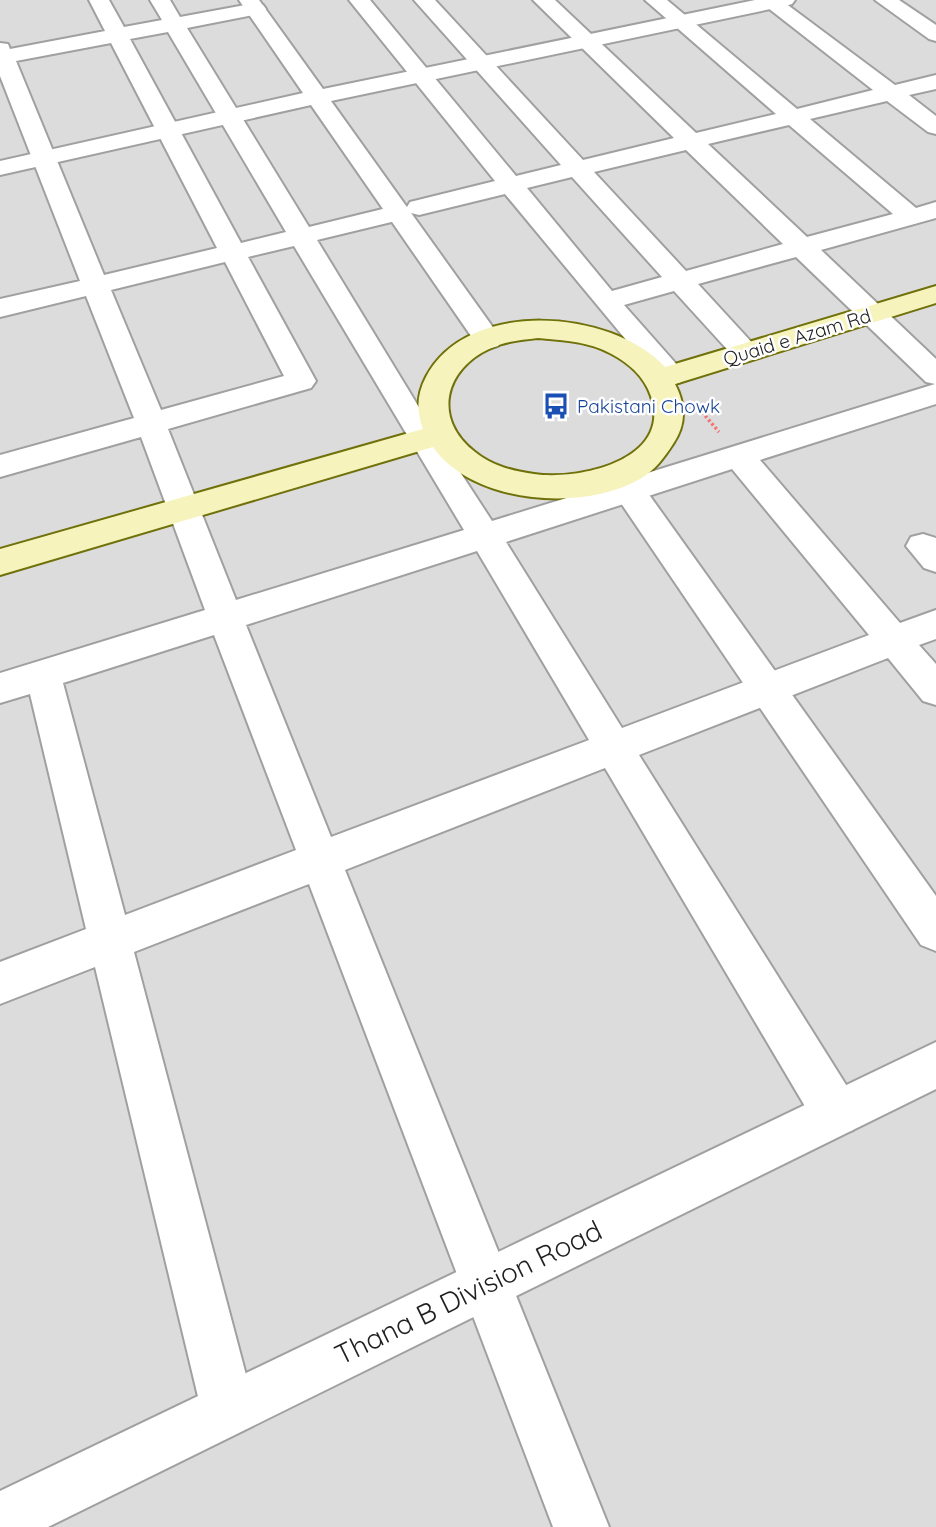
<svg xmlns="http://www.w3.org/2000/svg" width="936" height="1527" viewBox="0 0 936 1527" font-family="Quicksand,sans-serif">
<rect width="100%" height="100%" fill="#efebe6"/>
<rect fill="#dddcdc" x="0" y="0" width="936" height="1527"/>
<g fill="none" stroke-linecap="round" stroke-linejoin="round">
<g stroke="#a0a0a0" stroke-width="4">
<g id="minor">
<path d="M89,0H109L124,27L162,20L150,0H170L180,17L256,3L263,5L266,9L263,13L187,28L309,227L399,205L407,207L410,202L495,181L349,0H370L516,176L561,165L414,0H435L583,160L674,138L533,0H555L696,133L776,114L645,0H667L797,109L873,90L758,0H781L895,85L936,75V89L909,95L936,116V134L928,132L887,101L810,119L916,208L936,202V218L821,250L936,359V404L760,460L900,623L936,610V639L919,645L936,664V705L923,701L888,658L639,755L853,1096L859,1113L853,1130L836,1136L819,1130L605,768L345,870L609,1527H553L309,884L134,952L255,1409L247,1428L228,1436L209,1428L201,1409L95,967L0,1004V962L86,929L30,694L0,703V673L205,610L141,437L0,477V455L134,418L86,296L0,317V299L80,281L0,76V43L8,44L10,49L105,31ZM168,32L286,232L241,243L130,39ZM111,43L217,248L104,275L16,61ZM789,125L893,214L807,237L708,144ZM686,150L783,244L686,271L594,172ZM572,177L662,277L612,291L527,188ZM505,194L661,382L671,385L681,382L686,375L624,305L674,291L735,358L745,361L755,358L759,352L755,346L698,284L796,257L926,382L935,384L492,521L434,432L317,240L408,218L411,213L419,215ZM294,246L464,530L236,600L168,429L311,388L316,381L248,257ZM225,262L284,376L161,410L111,290ZM732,469L869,635L622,728L506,542ZM477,551L589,740L331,837L246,625ZM214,635L296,850L125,915L63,683Z"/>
<path d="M875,0H899L936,25V41L929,39Z"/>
<path d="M923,534L936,538V572L924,568L906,546L911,537Z"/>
</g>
</g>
<g stroke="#a0a0a0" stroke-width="4">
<g id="tertiary">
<path d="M239,0H259L323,89L755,0H795L792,4L785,6L331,101L502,340L498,346L488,349L478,346L311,105L0,175V161L303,93Z"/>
<path d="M619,465L630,468L936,896V951L921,945L608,484L603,476L608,468Z"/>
<path d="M936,1042V1089L48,1527H0V1491Z"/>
</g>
</g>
<g stroke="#70710b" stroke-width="4">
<path id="secondary" d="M936,286V303L675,384C686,405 686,425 673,444C664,458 655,470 640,479C583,512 473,504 433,447L0,575V549L423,429C416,410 417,394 426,377C467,298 611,309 665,367ZM538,338C559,340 581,341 601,349C620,357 639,370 648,389C680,458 582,481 534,474C513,471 492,466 475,452C432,419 444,369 491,348C506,341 522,340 538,338Z"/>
</g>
<path stroke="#f27474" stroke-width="3.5" stroke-dasharray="2.5 2.5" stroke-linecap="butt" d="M702,412L719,432"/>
<use href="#minor" fill="#fff" fill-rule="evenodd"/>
<use href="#tertiary" fill="#fff" fill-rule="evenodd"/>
<use href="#secondary" fill="#f6f3bd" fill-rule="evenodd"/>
</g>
<defs>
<g id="bus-bare" transform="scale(2.1)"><path d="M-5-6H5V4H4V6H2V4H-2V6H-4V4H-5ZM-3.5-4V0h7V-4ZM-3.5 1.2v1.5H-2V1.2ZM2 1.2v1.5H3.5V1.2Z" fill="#1a4fb4" stroke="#fff" stroke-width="2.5" paint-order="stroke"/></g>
</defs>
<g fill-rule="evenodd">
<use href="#bus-bare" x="556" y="406"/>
</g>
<g text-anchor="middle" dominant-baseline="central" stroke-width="5" stroke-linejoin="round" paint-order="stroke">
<g font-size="19" fill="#1f1f1f" stroke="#fff">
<text transform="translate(797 337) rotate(-17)">Quaid e Azam Rd</text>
</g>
<g font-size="19" fill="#164399" stroke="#fff" text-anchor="start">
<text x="577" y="406">Pakistani Chowk</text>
</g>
<g font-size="28" fill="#1f1f1f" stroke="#fff">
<text transform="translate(468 1292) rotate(-26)">Thana B Division Road</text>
</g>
</g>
</svg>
